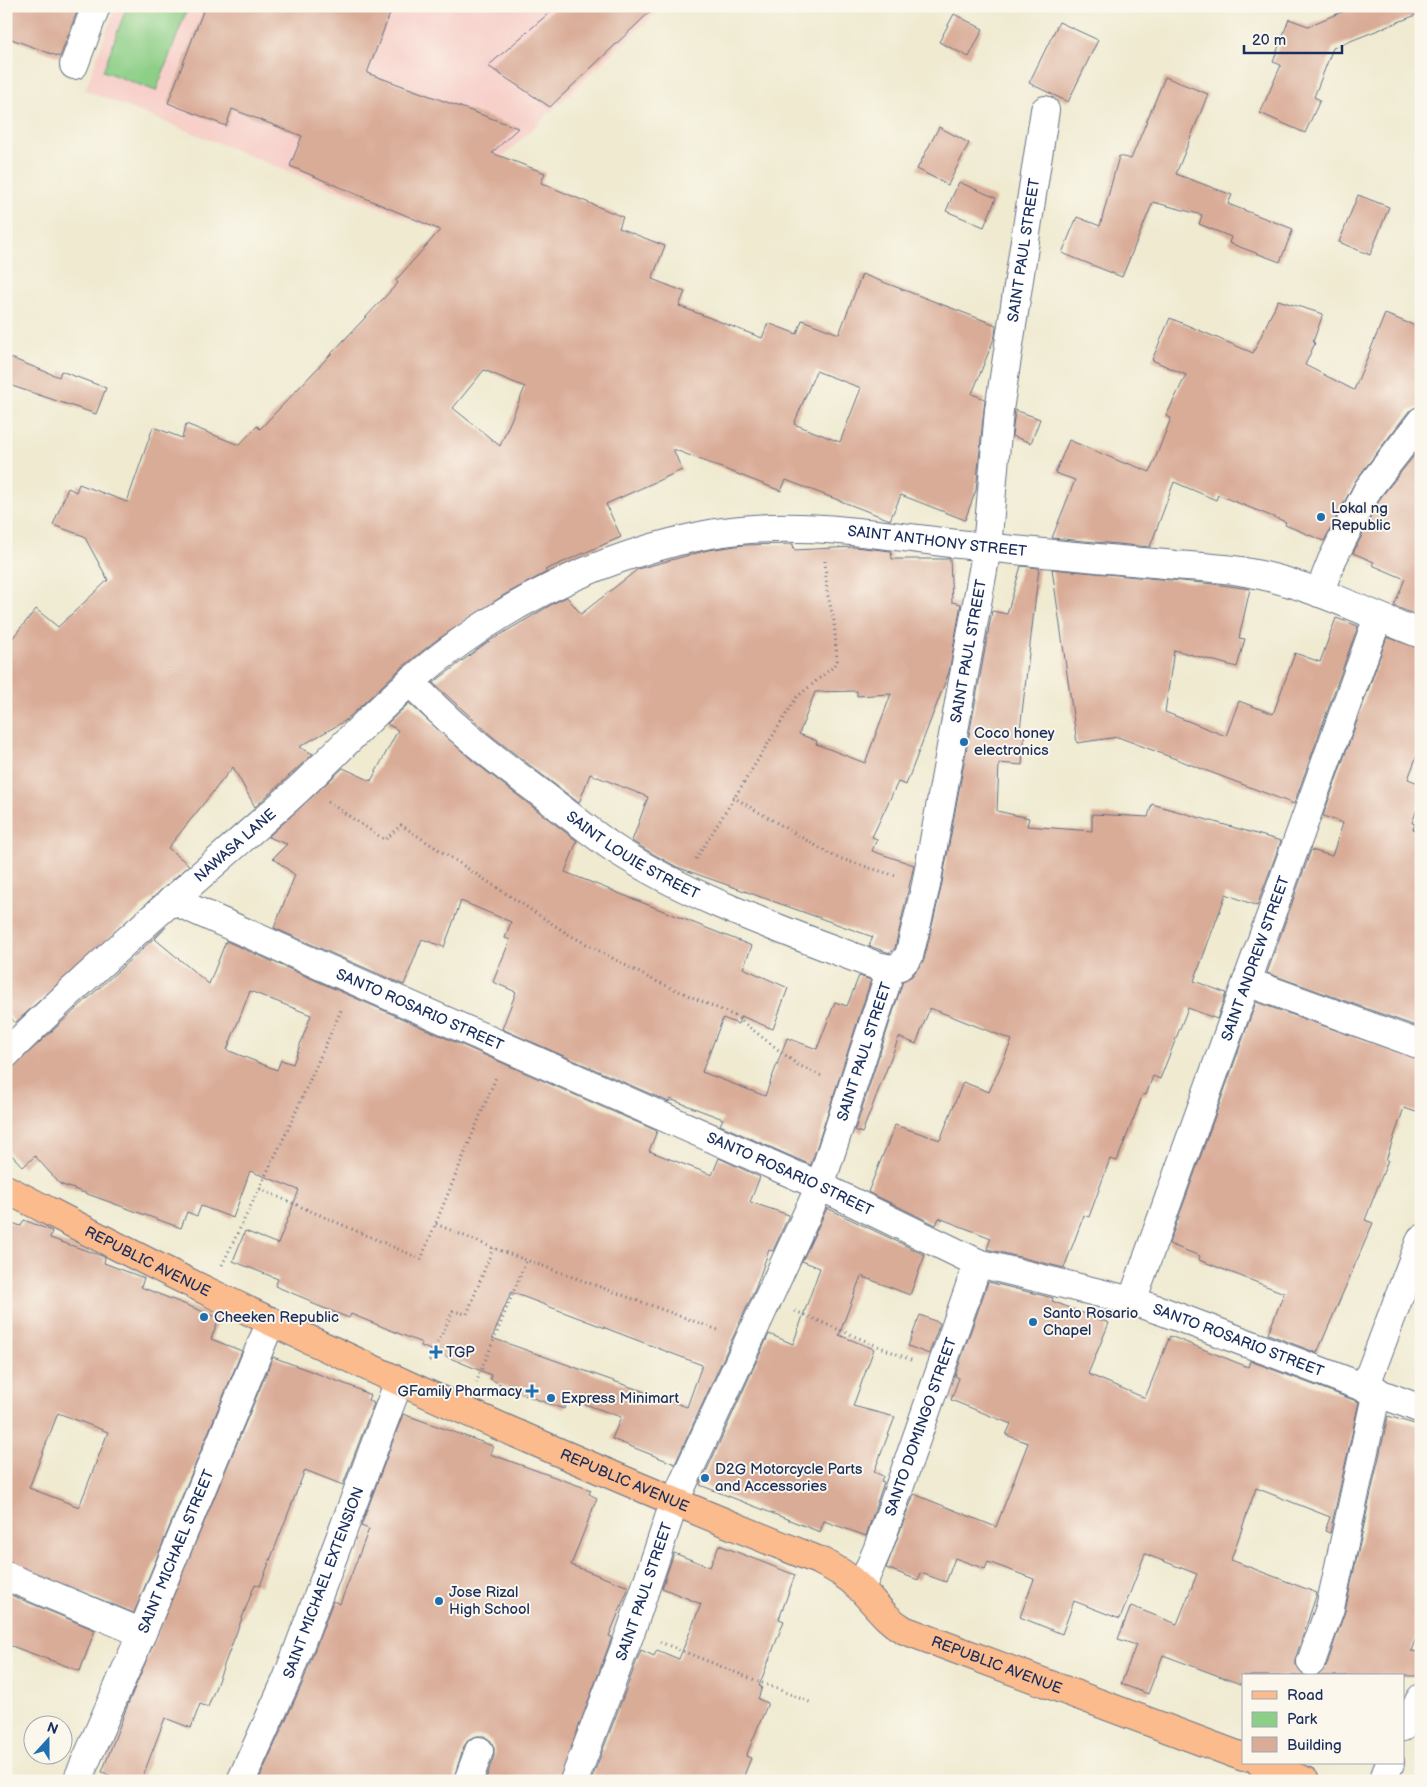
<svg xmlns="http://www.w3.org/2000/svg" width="1427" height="1787" viewBox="0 0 1427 1787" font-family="'Balsamiq Sans',sans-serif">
<rect width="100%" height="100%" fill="#fbf7ec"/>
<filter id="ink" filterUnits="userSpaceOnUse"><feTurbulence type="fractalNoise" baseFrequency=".02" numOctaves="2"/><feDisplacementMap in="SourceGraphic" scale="10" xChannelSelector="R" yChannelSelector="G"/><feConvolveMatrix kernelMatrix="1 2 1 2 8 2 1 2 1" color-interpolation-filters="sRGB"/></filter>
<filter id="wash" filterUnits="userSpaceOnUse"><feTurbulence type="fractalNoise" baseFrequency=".0096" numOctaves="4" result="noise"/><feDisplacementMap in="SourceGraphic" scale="20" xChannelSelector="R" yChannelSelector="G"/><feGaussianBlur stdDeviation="1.12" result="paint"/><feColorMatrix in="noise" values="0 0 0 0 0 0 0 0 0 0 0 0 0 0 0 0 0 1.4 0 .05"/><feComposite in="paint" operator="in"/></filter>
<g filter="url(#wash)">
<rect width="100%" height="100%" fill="#efead0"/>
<path fill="#f7d0ca" d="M116,6H663L428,227L85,90Z"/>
<path fill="#8dcf87" stroke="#547f72" d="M127,6H172L186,12L156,91L103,71Z"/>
<g id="blocks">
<g fill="#d9ac97" fill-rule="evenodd">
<path d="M6,6H79L60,57L6,37Z"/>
<path d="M205,6H393L367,73L518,128L492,153L545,173L541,183L623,217L619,228L665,246L652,279L685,292L679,306L762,338L768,323L797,334L802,320L839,334L862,274L996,325L995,336L972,394L985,399L976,490L965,520L901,495L890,520L786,480L781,491L673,449L682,470L606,504L621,537L545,570L547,572L504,595L434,642L400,669L345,721L299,747L313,754L255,807L233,767L168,848L189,865L15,1023L6,1011V646L36,609L58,627L108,580L84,536L53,525L68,488L76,492L79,484L127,502L153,427L182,438L186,424L239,445L257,426L260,429L398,283L396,280L440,230L290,166L302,136L232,109L226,126L168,103ZM484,370L525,387L500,446L453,408ZM816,371L861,388L840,442L794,424Z"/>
<path d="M557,6H656L550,107L488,66Z"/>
<path d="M1356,6H1421V13L1333,48L1314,97L1320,100L1305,133L1260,113L1281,65L1273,62L1289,19L1308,26Z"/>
<path d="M954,14L983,29L969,57L939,42Z"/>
<path d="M1059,22L1098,40L1068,102L1029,83Z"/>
<path d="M1165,77L1208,94L1176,174L1232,195L1228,204L1293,229L1280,262L1229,243L1231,237L1199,224L1202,215L1153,202L1122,277L1062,253L1077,217L1100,226L1119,156L1131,159Z"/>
<path d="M939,127L969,143L948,185L917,169Z"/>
<path d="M959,182L996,198L984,227L946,211Z"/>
<path d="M1358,195L1389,207L1370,255L1339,242Z"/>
<path d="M1278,300L1323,314L1313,342L1315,343L1305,365L1354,390L1385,314L1421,328V406L1409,411L1356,480L1324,541L1285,525L1286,522L1218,495L1216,500L1174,482L1150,547L1052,538L1075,480L1055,473L1069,440L1126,464L1127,463L1150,472L1171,418L1166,416L1186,375L1152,360L1170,318L1253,353Z"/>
<path d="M6,356L59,377L61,371L106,388L96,414L6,384Z"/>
<path d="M1015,410L1040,419L1031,443L1012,436Z"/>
<path d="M1421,447V617L1394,606L1405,579L1372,565L1374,562L1353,553L1381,497Z"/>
<path d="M793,544L794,550L854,547L891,551L892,559H950L952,602L961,604L949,672L906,785L898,782L872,837L877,839L872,851L914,865L895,948L890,953L869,946L873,937L677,867L653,854L632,841L648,797L590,774L579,803L493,737L433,683L486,643L556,602L567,597L581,614L638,569L708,550L743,545ZM857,691V696L891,694L865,763L816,744L817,741L799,734L815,692Z"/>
<path d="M1021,566L1039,568L1020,730L1025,731L1022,765L999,763L997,811L1029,818L1027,826L1092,831V814L1148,817L1152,804L1281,841L1257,906L1226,894L1194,981L1226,993L1217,1019L1188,1008L1160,1079L1153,1076L1146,1095L1143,1094L1117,1161L1110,1159L1089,1217L1084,1215L1064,1268L987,1249L991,1238L939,1218L936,1225L868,1192L895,1125L940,1140L963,1082L989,1092L1012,1040L930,1008L916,1044L899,1037L862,1133L855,1130L903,981L912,976L924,960L941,888L992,611L1007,614Z"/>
<path d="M1052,569L1214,584L1250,589L1239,638L1245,639L1237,667L1174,650L1165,712L1226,736L1239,701L1273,714L1295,653L1320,662L1336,618L1358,626L1294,804L1118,737L1077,743Z"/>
<path d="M1387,637L1421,649V745L1408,779L1421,784V798L1412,823L1415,824L1413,829L1421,832V1028L1267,973L1311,850L1332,856L1343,823L1323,816Z"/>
<path d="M409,703L473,761L577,841L565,872L752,946L743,968L788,988L773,1029L741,1016L738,1024L723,1018L702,1072L765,1096L787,1038L817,1049L835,1002L847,1006L859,976L871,980L811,1165L720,1125L723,1119L670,1099L669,1102L502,1029L516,992L493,982L510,940L505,938L511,922L461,901L444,947L422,939L404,985L274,928L295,875L273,858L287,844L268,837L343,768L371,781L398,730L387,724Z"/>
<path d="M166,927L155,939L209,984L226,941L657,1131L649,1151L712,1175L719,1158L760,1177L750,1202L789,1215L773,1251L769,1250L756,1287L675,1464L612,1439L621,1417L568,1398L564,1409L519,1393L490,1379L491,1375L421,1346L422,1343L351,1314L349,1318L311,1303V1301L275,1286L278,1279L233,1261L245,1231L278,1244L299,1190L250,1171L233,1218L201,1206L197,1216L187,1212L181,1228L60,1184L35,1156L23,1167L6,1149V1073ZM250,991L311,1015L293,1064L281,1060L277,1070L227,1050ZM511,1292L702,1365L687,1407L492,1338Z"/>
<path d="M1256,1002L1421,1060V1098L1416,1112L1404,1108L1386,1160H1388L1365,1220L1373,1223L1317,1353L1268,1334L1284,1293L1199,1260L1200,1256L1169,1244Z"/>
<path d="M827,1208L925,1255L910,1295L861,1276L839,1335L874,1349L853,1406L895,1417L874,1472L883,1476L881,1481L884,1482L866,1536L824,1521L820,1532L700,1485L769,1334L793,1344L820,1268L802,1261Z"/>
<path d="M24,1220L52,1231L50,1238L102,1256L105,1258L104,1263L144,1278L141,1287L219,1318L211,1339L242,1351L134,1613L6,1561V1221L21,1226ZM58,1413L108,1432L79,1507L29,1488Z"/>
<path d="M988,1282L1053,1298L1052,1301L1109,1323L1088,1374L1145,1398L1170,1336L1248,1367L1250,1361L1359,1402L1330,1533L1325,1531L1330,1517L1256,1488L1231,1560L1317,1593L1296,1657V1665L1304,1676H1243V1685L1163,1655L1148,1694L1121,1684L1136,1645L1118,1639L1131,1606L1177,1624L1197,1574L1145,1554L1120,1619L1074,1601L1062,1634L1020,1617L1034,1579L988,1562L985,1569L955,1558L946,1582L921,1573L918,1580L886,1568L914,1494L996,1527L1028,1443L1006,1435L1011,1424L951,1400L959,1378L955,1376Z"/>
<path d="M920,1315L940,1323L929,1354L908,1346Z"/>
<path d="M273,1357L353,1387L370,1395L368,1400L374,1403L343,1485L305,1470L260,1586L255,1584L208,1707L200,1704L191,1728L165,1718L141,1781H124L102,1772L128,1704Z"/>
<path d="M403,1414L493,1446L490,1454L591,1490L589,1494L597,1498L571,1565L629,1587L609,1636L612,1637L559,1781H485L494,1756V1748L491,1741L484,1736H477L469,1739L464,1746L453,1781H258L302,1684L333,1601L340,1604L369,1529L361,1526Z"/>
<path d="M1388,1416L1421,1426V1625L1411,1651L1421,1652V1676H1317L1326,1667L1345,1611Z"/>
<path d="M719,1545L795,1575L779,1619L784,1621L759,1686L762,1687L758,1699L768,1703L746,1756L751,1758L742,1781H591L641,1650L654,1656L657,1650L679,1659L701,1604L662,1588L674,1553L710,1567Z"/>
<path d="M6,1593L95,1630L80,1671L6,1644Z"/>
</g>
</g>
</g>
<g filter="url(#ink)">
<use href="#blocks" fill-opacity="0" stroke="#657086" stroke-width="1"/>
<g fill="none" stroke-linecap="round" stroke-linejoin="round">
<g stroke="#657086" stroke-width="30">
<g id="minor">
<path d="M74,65L96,6"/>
<path d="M1319,593L1332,560L1368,489L1421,421"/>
<path id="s1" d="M410,681C446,721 488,754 530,785C558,806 586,829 615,849C695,901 789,932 877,966L891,969L900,966L909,956L926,885L987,548L999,410L1045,110"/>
<path id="s2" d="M172,900L820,1186L978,1263L1132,1301L1162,1311L1421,1409"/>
<path d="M1247,982L1421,1045"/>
<path id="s3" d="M6,1054C94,966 189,886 282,804C327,765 366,719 411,681C496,607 596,557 705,535C803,516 898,539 995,548C1052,554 1108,559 1165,564C1191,567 1219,567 1245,572C1306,582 1364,612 1421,634"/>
<path id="s4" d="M1132,1301L1378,617"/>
<path d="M1365,1387L1421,1239"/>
<path d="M6,1576L142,1633"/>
<path id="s5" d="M861,1588L878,1548L978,1263"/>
<path d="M1311,1662L1330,1608L1377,1391"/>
<path d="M1403,1727L1421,1698"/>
<path id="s6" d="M77,1781L142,1633L271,1321"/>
<path id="s7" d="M241,1781L287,1679L399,1381"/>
<path d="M468,1781L479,1751"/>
<path id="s8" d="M574,1781L631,1631L674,1503L820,1186L891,969"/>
<path d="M1383,1781L1390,1763"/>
</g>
</g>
<g stroke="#657086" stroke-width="30">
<g id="major">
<path id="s9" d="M6,1189C74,1224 142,1260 211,1293C411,1389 614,1479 820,1561C835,1568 848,1576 859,1587C875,1603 885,1619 904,1630L1243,1757"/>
<path d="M1260,1763L1305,1781"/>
</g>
</g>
<g stroke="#657086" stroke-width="3" stroke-dasharray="1 4" stroke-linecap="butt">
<path d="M733,797L835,857L896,876"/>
<path d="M328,802L385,840L401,825L568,934L649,978L735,1016L798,1065L824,1077"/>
<path d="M696,859L797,697L833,667L837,660L834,621L827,592L825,561"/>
<path d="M260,1189L421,1259L497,1075"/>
<path d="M436,1224L493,1248L721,1331"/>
<path d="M222,1265L289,1127L342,1008"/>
<path d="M795,1311L911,1360"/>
<path d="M429,1361L453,1311L467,1314L493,1248"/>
<path d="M476,1383L527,1259"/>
<path d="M660,1642L812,1703"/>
</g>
<use href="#minor" stroke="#fff" stroke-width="28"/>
<use href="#major" stroke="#fbbb8c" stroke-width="28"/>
</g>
</g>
<g fill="#1f6fb2" stroke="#fbf7ec" stroke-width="2">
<circle cx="1321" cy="517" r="5"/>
<circle cx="964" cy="742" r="5"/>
<circle cx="204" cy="1317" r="5"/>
<circle cx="1033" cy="1322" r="5"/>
<path d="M433.5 1344.5h5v5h5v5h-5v5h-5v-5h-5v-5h5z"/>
<path d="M529.5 1383.5h5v5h5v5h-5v5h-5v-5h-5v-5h5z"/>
<circle cx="551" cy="1398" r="5"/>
<circle cx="705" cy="1478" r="5"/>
<circle cx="439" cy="1601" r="5"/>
</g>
<g text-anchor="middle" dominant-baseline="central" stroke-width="4" stroke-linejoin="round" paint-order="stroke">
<g font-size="15" fill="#1b2f5e" stroke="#fbf7ec">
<text stroke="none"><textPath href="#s1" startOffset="1306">SAINT PAUL STREET</textPath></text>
<text stroke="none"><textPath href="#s3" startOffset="1116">SAINT ANTHONY STREET</textPath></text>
<text stroke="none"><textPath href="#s1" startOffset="901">SAINT PAUL STREET</textPath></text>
<text stroke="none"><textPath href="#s3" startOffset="310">NAWASA LANE</textPath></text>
<text stroke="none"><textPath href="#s1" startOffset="284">SAINT LOUIE STREET</textPath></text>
<text stroke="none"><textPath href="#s4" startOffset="364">SAINT ANDREW STREET</textPath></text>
<text stroke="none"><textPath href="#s2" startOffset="271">SANTO ROSARIO STREET</textPath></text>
<text stroke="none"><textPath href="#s8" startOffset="786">SAINT PAUL STREET</textPath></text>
<text stroke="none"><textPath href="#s2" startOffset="676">SANTO ROSARIO STREET</textPath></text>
<text stroke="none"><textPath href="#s9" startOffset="159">REPUBLIC AVENUE</textPath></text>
<text stroke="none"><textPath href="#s2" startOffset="1156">SANTO ROSARIO STREET</textPath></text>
<text stroke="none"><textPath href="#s5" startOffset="172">SANTO DOMINGO STREET</textPath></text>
<text stroke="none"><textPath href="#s9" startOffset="684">REPUBLIC AVENUE</textPath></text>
<text stroke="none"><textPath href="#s6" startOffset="250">SAINT MICHAEL STREET</textPath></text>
<text stroke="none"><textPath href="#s7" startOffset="215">SAINT MICHAEL EXTENSION</textPath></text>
<text stroke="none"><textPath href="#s8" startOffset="202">SAINT PAUL STREET</textPath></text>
<text stroke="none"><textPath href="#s9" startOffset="1104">REPUBLIC AVENUE</textPath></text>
</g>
<g font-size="15" fill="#1b2f5e" stroke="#fbf7ec" text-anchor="start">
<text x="1331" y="508">Lokal ng<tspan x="1331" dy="17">Republic</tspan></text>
<text x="974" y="733">Coco honey<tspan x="974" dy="17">electronics</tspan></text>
<text x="1043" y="1313">Santo Rosario<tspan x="1043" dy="17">Chapel</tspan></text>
<text x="214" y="1317">Cheeken Republic</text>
<text x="446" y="1352">TGP</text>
<text x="522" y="1391" text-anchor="end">GFamily Pharmacy</text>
<text x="561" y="1398">Express Minimart</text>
<text x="715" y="1469">D2G Motorcycle Parts<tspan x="715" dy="17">and Accessories</tspan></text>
<text x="449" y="1592">Jose Rizal<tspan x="449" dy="17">High School</tspan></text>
</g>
</g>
<rect width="1427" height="1787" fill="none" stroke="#fbf7ec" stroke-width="25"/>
<rect x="1242" y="1674" width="162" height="90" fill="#fbf7ec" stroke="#a1a7b3"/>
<rect x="1252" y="1691" width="25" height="8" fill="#fbbb8c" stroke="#a1a7b3"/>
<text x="1287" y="1700" font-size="15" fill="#1b2f5e">Road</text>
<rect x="1252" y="1712" width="25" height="15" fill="#8dcf87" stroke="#a1a7b3"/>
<text x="1287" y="1724" font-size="15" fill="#1b2f5e">Park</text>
<rect x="1252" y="1737" width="25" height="15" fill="#d9ac97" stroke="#a1a7b3"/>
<text x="1287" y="1750" font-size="15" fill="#1b2f5e">Building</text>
<g transform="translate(48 1740) rotate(21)"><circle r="24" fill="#fbf7ec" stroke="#a1a7b3"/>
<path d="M0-4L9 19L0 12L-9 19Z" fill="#1f6fb2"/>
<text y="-8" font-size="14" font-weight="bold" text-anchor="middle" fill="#1b2f5e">N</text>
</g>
<path d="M1244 45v8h98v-8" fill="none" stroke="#1b2f5e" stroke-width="2.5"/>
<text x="1252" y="45" font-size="15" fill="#1b2f5e" stroke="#fbf7ec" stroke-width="4" paint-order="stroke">20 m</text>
</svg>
